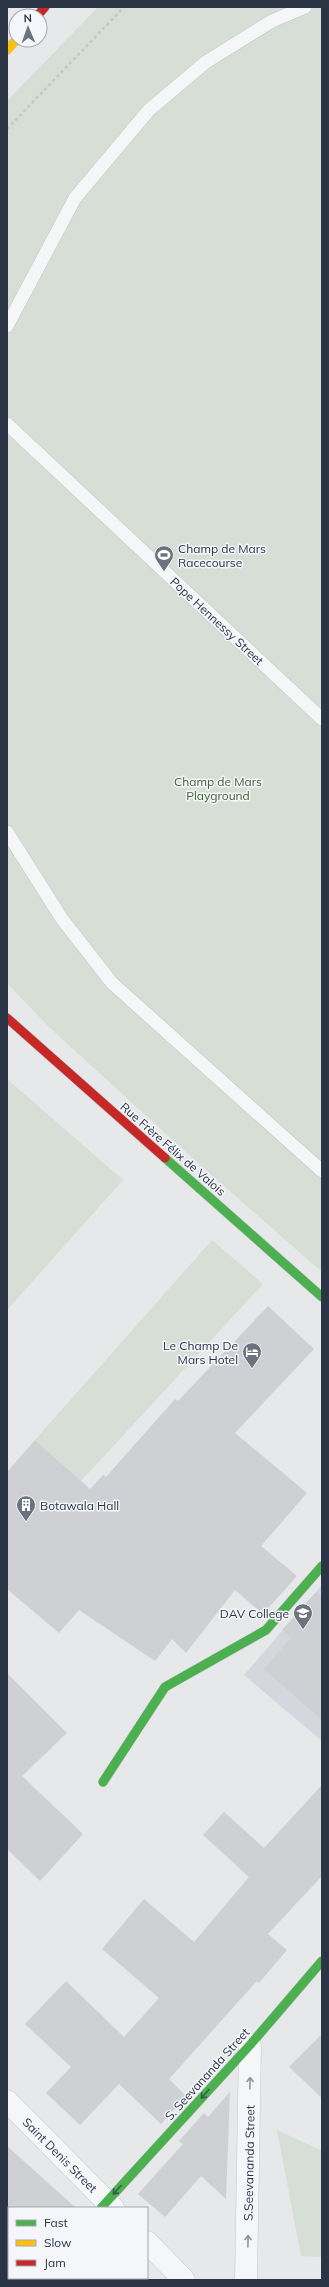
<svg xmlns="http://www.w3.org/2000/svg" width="329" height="2287" viewBox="0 0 329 2287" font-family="Mulish,sans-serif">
<rect width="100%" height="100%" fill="#e6e8ea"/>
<path fill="#d4d7dd" d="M322,1585V1741L244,1675Z"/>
<g fill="#d6ded6">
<path d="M98,7H322V1272L198,1163L49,1027L7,983V101Z"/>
<path d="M7,1079L123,1180L7,1310Z"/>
<path d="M212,1240L263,1284L81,1481L35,1440Z"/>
<path d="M277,2130L322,2151V2257L301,2256Z"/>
</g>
<g fill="#ced0d3">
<path d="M268,1306L314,1349L235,1433L307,1493L261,1546L297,1576L263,1614L235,1590L186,1653L172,1639L155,1661L79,1610L59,1633L7,1589V1472L35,1440L90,1489L103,1475L106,1477L175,1399L178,1401Z"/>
<path d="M316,1592L322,1597V1720L264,1669L291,1638L282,1630Z"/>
<path d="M7,1673L67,1733L22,1776L83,1834L40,1881L7,1849Z"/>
<path d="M322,1785V1876L268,1934L287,1950L259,1983L257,1981L169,2079L186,2096L161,2124L119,2084L80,2125L46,2093L71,2067L25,2024L66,1981L124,2037L159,1998L102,1949L144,1899L194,1942L249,1877L203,1835L224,1812L264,1848Z"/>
<path d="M322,2034V2098L289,2067Z"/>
<path d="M230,2092L226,2199L201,2176L165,2217L138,2194L183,2144L179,2141L204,2113L208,2117Z"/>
<path d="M7,2146L76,2208H7Z"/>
</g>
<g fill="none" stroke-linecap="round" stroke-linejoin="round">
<g stroke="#c4c6c8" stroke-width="14">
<g id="lane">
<path d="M7,326L75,198L149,110L206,62L272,21L305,7"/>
<path d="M7,424L322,719"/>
<path d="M7,832L62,919L112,983L322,1171"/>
</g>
</g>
<g stroke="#c4c6c8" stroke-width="23">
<g id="street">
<path d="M7,2101L113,2208"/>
<path d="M147,2242L184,2280"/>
<path d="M34,2280L36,2278"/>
<path d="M246,2280L250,2045"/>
</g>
</g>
<g stroke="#c4c6c8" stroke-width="10">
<g id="fast">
<path d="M165,1158L322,1297"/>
<path d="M103,1782L165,1687L266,1630L322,1566"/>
<path d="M101,2208L250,2045L322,1961"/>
</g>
</g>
<g stroke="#c4c6c8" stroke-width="10">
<path id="slow" d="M7,50L16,40"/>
</g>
<g stroke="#c4c6c8" stroke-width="10">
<g id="jam">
<path d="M37,16L45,7"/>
<path d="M7,1018L165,1158"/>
</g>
</g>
<path stroke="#c5c6ca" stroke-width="2.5" stroke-dasharray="3 3" stroke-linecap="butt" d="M7,129L124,7"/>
<use href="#lane" stroke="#f5f6f7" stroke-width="13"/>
<use href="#street" stroke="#f5f6f7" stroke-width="22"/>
<use href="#fast" stroke="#4caf50" stroke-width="9"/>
<use href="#slow" stroke="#ffc107" stroke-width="9"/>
<use href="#jam" stroke="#c62828" stroke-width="9"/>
</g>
<defs><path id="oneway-shaft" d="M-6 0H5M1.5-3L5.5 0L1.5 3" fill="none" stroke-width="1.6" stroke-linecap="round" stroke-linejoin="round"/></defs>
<g stroke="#90959e">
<use href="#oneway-shaft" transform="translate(250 2083) rotate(-89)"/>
<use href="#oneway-shaft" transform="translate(248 2241) rotate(-89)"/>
</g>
<g stroke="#375f49">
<use href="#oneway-shaft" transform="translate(205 2094) rotate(132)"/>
<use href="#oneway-shaft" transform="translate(117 2190) rotate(132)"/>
</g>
<defs>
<g id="stadium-pin" transform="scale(1)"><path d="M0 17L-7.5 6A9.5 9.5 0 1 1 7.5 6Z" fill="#6c737f" stroke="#f4f6f9"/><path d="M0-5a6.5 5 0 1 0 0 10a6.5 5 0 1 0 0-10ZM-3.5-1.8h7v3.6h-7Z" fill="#fff"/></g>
<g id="hotel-pin" transform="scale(1)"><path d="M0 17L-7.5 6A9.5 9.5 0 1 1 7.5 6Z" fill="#6c737f" stroke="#f4f6f9"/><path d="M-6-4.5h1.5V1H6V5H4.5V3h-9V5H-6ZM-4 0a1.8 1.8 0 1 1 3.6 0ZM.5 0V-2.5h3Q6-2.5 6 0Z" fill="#fff"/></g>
<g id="building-pin" transform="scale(1)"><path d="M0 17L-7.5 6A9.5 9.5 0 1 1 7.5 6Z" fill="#6c737f" stroke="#f4f6f9"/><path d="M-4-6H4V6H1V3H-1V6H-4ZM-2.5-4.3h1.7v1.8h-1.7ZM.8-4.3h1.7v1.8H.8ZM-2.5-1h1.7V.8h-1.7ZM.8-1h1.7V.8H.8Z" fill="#fff"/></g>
<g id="school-pin" transform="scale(1)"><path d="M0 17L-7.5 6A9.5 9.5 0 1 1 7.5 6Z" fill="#6c737f" stroke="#f4f6f9"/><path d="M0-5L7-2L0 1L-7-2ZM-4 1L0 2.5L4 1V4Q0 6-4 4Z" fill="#fff"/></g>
</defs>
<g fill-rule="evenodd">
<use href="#stadium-pin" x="164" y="555"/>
<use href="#hotel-pin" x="252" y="1352"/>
<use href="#building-pin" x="26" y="1505"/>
<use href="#school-pin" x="303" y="1613"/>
</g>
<g text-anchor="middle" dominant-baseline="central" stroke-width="3" stroke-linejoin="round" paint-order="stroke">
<g font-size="12" fill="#2b3445" stroke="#f4f6f9" text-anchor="start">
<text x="178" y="548">Champ de Mars<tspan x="178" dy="14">Racecourse</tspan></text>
<text x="238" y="1345" text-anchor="end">Le Champ De<tspan x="238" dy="14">Mars Hotel</tspan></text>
<text x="40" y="1505">Botawala Hall</text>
<text x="289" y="1613" text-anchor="end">DAV College</text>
</g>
<g font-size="12" fill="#2b3445" stroke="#f4f6f9">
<text transform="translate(217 621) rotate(43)">Pope Hennessy Street</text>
<text transform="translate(173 1149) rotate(41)">Rue Frère Félix de Valois</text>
<text transform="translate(207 2074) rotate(-48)">S. Seevananda Street</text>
<text transform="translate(60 2155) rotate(45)">Saint Denis Street</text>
<text transform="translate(249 2163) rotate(-89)">S.Seevananda Street</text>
</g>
<g font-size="12" fill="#3f6138" stroke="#f4f6f9">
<text x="218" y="781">Champ de Mars<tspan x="218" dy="14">Playground</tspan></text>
</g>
</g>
<rect width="329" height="2287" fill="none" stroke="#2b3445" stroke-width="16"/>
<rect x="8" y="2207" width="140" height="72" fill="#f4f6f9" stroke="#a4a8b1"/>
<rect x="16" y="2220" width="20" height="6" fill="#4caf50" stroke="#a4a8b1"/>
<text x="44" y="2227" font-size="12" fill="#2b3445">Fast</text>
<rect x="16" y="2240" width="20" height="6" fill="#ffc107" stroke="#a4a8b1"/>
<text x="44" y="2247" font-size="12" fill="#2b3445">Slow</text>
<rect x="16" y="2260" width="20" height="6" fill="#c62828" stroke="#a4a8b1"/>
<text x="44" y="2267" font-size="12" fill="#2b3445">Jam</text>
<g transform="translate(28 28) rotate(358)"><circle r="19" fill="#f4f6f9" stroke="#a4a8b1"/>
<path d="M0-3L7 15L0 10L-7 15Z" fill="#6c737f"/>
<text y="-6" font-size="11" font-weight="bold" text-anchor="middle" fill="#2b3445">N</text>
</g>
</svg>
